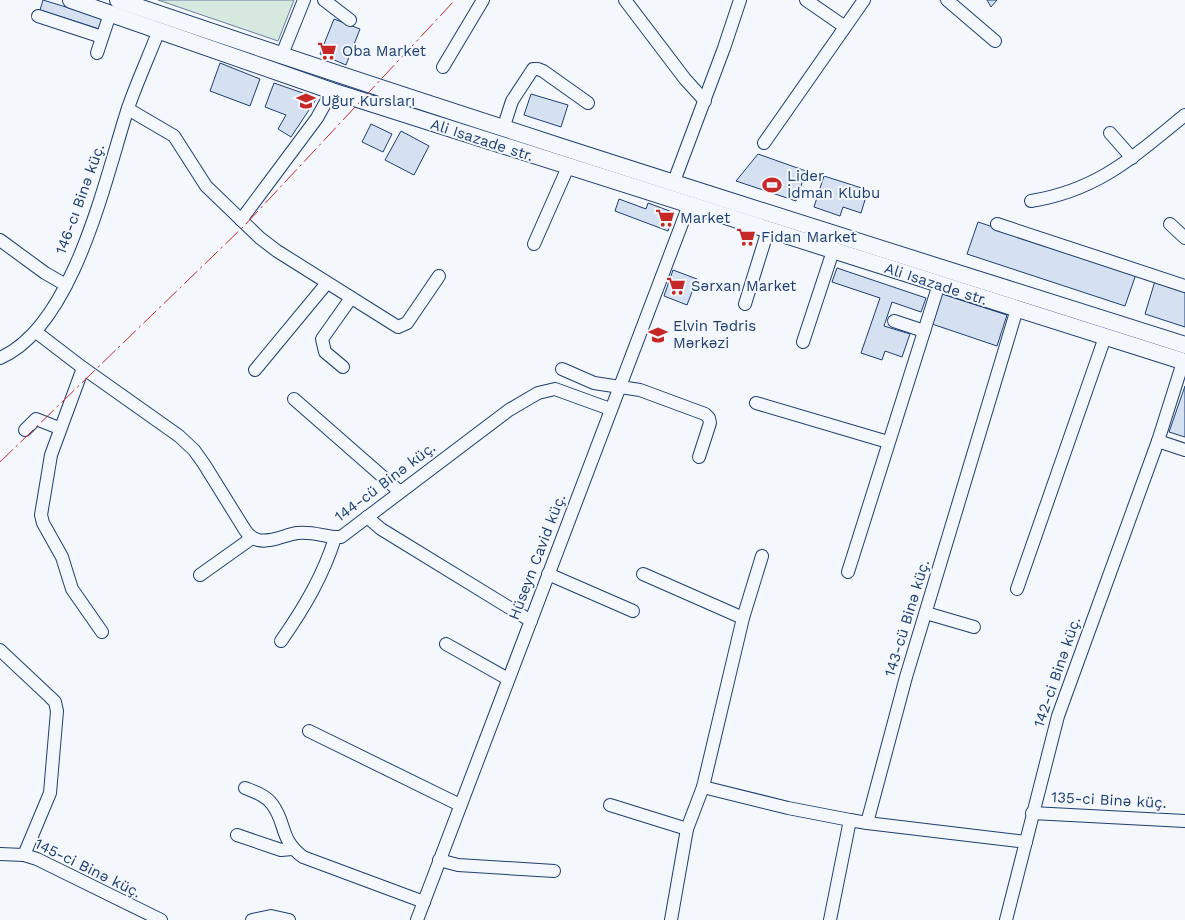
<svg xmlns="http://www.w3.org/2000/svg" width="1185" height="920" viewBox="0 0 1185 920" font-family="'Work Sans',sans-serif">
<rect width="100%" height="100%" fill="#f4f7fb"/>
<path fill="#d7e8df" stroke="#687fa3" d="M158,0H294L278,41Z"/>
<g fill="#d5e0f0" stroke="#1d3f73">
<path d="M43,0L102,18L99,29L40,10Z"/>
<path d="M987,0H997L991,7Z"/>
<path d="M334,19L360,29L346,65L320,54Z"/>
<path d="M220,63L260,79L250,106L210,91Z"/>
<path d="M274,83L317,98L291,137L278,129L286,115L265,107Z"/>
<path d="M531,94L568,105L561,127L524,115Z"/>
<path d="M371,124L392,134L383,152L362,142Z"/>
<path d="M401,131L429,146L414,175L385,160Z"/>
<path d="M758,154L806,171L796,201L736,181Z"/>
<path d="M824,176L868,190L861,213L843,207L840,216L814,207Z"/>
<path d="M619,199L646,209L648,203L675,213L668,231L615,211Z"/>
<path d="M978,222L1136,274L1125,306L967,254Z"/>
<path d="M837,268L926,298L921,312L892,302L884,326L910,334L902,357L885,351L882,360L861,353L880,298L832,282Z"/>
<path d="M673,270L697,279L687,305L664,296Z"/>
<path d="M1155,281L1185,290V327L1145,314Z"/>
<path d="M942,294L1007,315L997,346L932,324Z"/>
<path d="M1185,386V437L1169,432Z"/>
</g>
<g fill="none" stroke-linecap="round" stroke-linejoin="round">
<g stroke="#1d3f73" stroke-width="14">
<g id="minor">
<path d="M324,0L350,20"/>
<path d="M625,0L685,79L705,101"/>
<path d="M806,0L845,27"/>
<path d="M947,0L995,41"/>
<path d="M38,16L102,37"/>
<path d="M97,53L110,14"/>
<path d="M281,57L304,0"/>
<path d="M443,67L483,0"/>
<path d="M128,109L174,136L206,186L260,238L277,251L398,327L407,323L439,276"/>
<path d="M503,129L512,101L533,69H538L543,71L588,103"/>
<path d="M1110,133L1132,158"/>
<path d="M764,143L864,0"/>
<path d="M673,184L724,48L740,0"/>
<path d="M1031,201C1099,190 1134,156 1185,115"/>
<path d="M241,220L317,118L332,91"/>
<path d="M997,224L1185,286"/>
<path d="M1170,224L1185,238"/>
<path d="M0,240L45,273L66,285"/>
<path d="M534,244L568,167"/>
<path d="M745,304L768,230"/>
<path d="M894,321L924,331"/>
<path d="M36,332L83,368L179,436L194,450L204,464L245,530C248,535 252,538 258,540C270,543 285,535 297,533C314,531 328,538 341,537L509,410L538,393L555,389L610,409"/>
<path d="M803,342L833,251"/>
<path d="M0,358C74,326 105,179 128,108C137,82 149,56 159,30"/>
<path d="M343,367L325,352L322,339L351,298"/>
<path d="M83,368L51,455L41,515L43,523L62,557L72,589L102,632"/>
<path d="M562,369L594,383L640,390L705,414L709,418L710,423L699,457"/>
<path d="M255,370L327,283"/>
<path d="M294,399L399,491"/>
<path d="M756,403L888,442"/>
<path d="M25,430L36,419L59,428"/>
<path d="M1158,441L1185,450"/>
<path d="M367,517L381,529L531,621"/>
<path d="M848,572L939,284"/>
<path d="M548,574L633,611"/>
<path d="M643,574L743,618"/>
<path d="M200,575L252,538"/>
<path d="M1017,589L1105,337"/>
<path d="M926,613L974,627"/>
<path d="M281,641C304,608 323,576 335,538"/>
<path d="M446,644L508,679"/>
<path d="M0,650L50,697L55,702L57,711L50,793L24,855"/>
<path d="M309,731L460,805"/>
<path d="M703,787L788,808L850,820"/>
<path d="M245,788C255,792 265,795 272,804C287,824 279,839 303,857L424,902"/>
<path d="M610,805L687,829"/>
<path d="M1032,813L1185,821"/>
<path d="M867,823L1026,842"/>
<path d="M237,835L281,850L292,849"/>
<path d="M0,854L24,855L37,859L161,920"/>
<path d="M439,860L458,865L554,871"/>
<path d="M252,920L271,916L289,920"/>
<path d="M417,920L689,205"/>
<path d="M671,920L687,829L703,787L743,618L762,556"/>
<path d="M830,920L850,820L867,823L906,677L1017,309"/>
<path d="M1006,920L1058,716L1158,441L1183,362"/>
</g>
</g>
<g stroke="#1d3f73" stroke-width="18">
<g id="major">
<path d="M71,0L332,91L1185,362"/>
<path d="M118,0C472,121 829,232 1185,345"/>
</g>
</g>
<use href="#minor" stroke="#f4f7fb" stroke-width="12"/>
<use href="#major" stroke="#f4f7fb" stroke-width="16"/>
<path stroke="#c62828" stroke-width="1" stroke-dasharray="18 4 2.5 4" stroke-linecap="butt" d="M0,462L244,226L455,0"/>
</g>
<defs>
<g id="supermarket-bare" transform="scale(1.5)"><path d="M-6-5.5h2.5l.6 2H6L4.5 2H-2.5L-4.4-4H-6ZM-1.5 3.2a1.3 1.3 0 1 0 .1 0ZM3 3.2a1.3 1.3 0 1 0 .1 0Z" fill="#c62828" stroke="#f4f7fb" stroke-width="2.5" paint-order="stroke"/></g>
<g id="university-bare" transform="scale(1.5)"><path d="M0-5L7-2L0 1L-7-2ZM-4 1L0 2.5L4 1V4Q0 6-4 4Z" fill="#c62828" stroke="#f4f7fb" stroke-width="2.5" paint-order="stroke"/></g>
<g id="stadium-bare" transform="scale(1.5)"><path d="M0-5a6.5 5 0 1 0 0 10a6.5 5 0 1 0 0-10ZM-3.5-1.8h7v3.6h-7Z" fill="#c62828" stroke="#f4f7fb" stroke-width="2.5" paint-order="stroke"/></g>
</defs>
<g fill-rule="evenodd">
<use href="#supermarket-bare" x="327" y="51"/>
<use href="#university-bare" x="306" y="101"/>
<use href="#stadium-bare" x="772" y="185"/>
<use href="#supermarket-bare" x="665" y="218"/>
<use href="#supermarket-bare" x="746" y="237"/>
<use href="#supermarket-bare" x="676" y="286"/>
<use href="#university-bare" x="658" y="335"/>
</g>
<g text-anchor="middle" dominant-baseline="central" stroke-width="4" stroke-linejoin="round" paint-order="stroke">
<g font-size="15" fill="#1d3f73" stroke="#f4f7fb" text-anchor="start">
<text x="342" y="51">Oba Market</text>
<text x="321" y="101">Uğur Kursları</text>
<text x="787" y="176">Lider<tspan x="787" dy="17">İdman Klubu</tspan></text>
<text x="680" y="218">Market</text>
<text x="761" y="237">Fidan Market</text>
<text x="691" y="286">Sərxan Market</text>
<text x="673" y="326">Elvin Tədris<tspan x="673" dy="17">Mərkəzi</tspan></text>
</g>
<g font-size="15" fill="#1d3f73" stroke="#f4f7fb">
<text transform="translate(482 140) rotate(18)">Ali Isazade str.</text>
<text transform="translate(80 199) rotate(-70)">146-cı Binə küç.</text>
<text transform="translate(936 284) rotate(18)">Ali Isazade str.</text>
<text transform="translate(385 482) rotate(-37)">144-cü Binə küç.</text>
<text transform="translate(537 557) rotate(-69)">Hüseyn Cavid küç.</text>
<text transform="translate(907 618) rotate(-73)">143-cü Binə küç.</text>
<text transform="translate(1057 672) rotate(-71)">142-ci Binə küç.</text>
<text transform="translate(1109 800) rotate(3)">135-ci Binə küç.</text>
<text transform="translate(88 868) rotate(26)">145-ci Binə küç.</text>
</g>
</g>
</svg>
